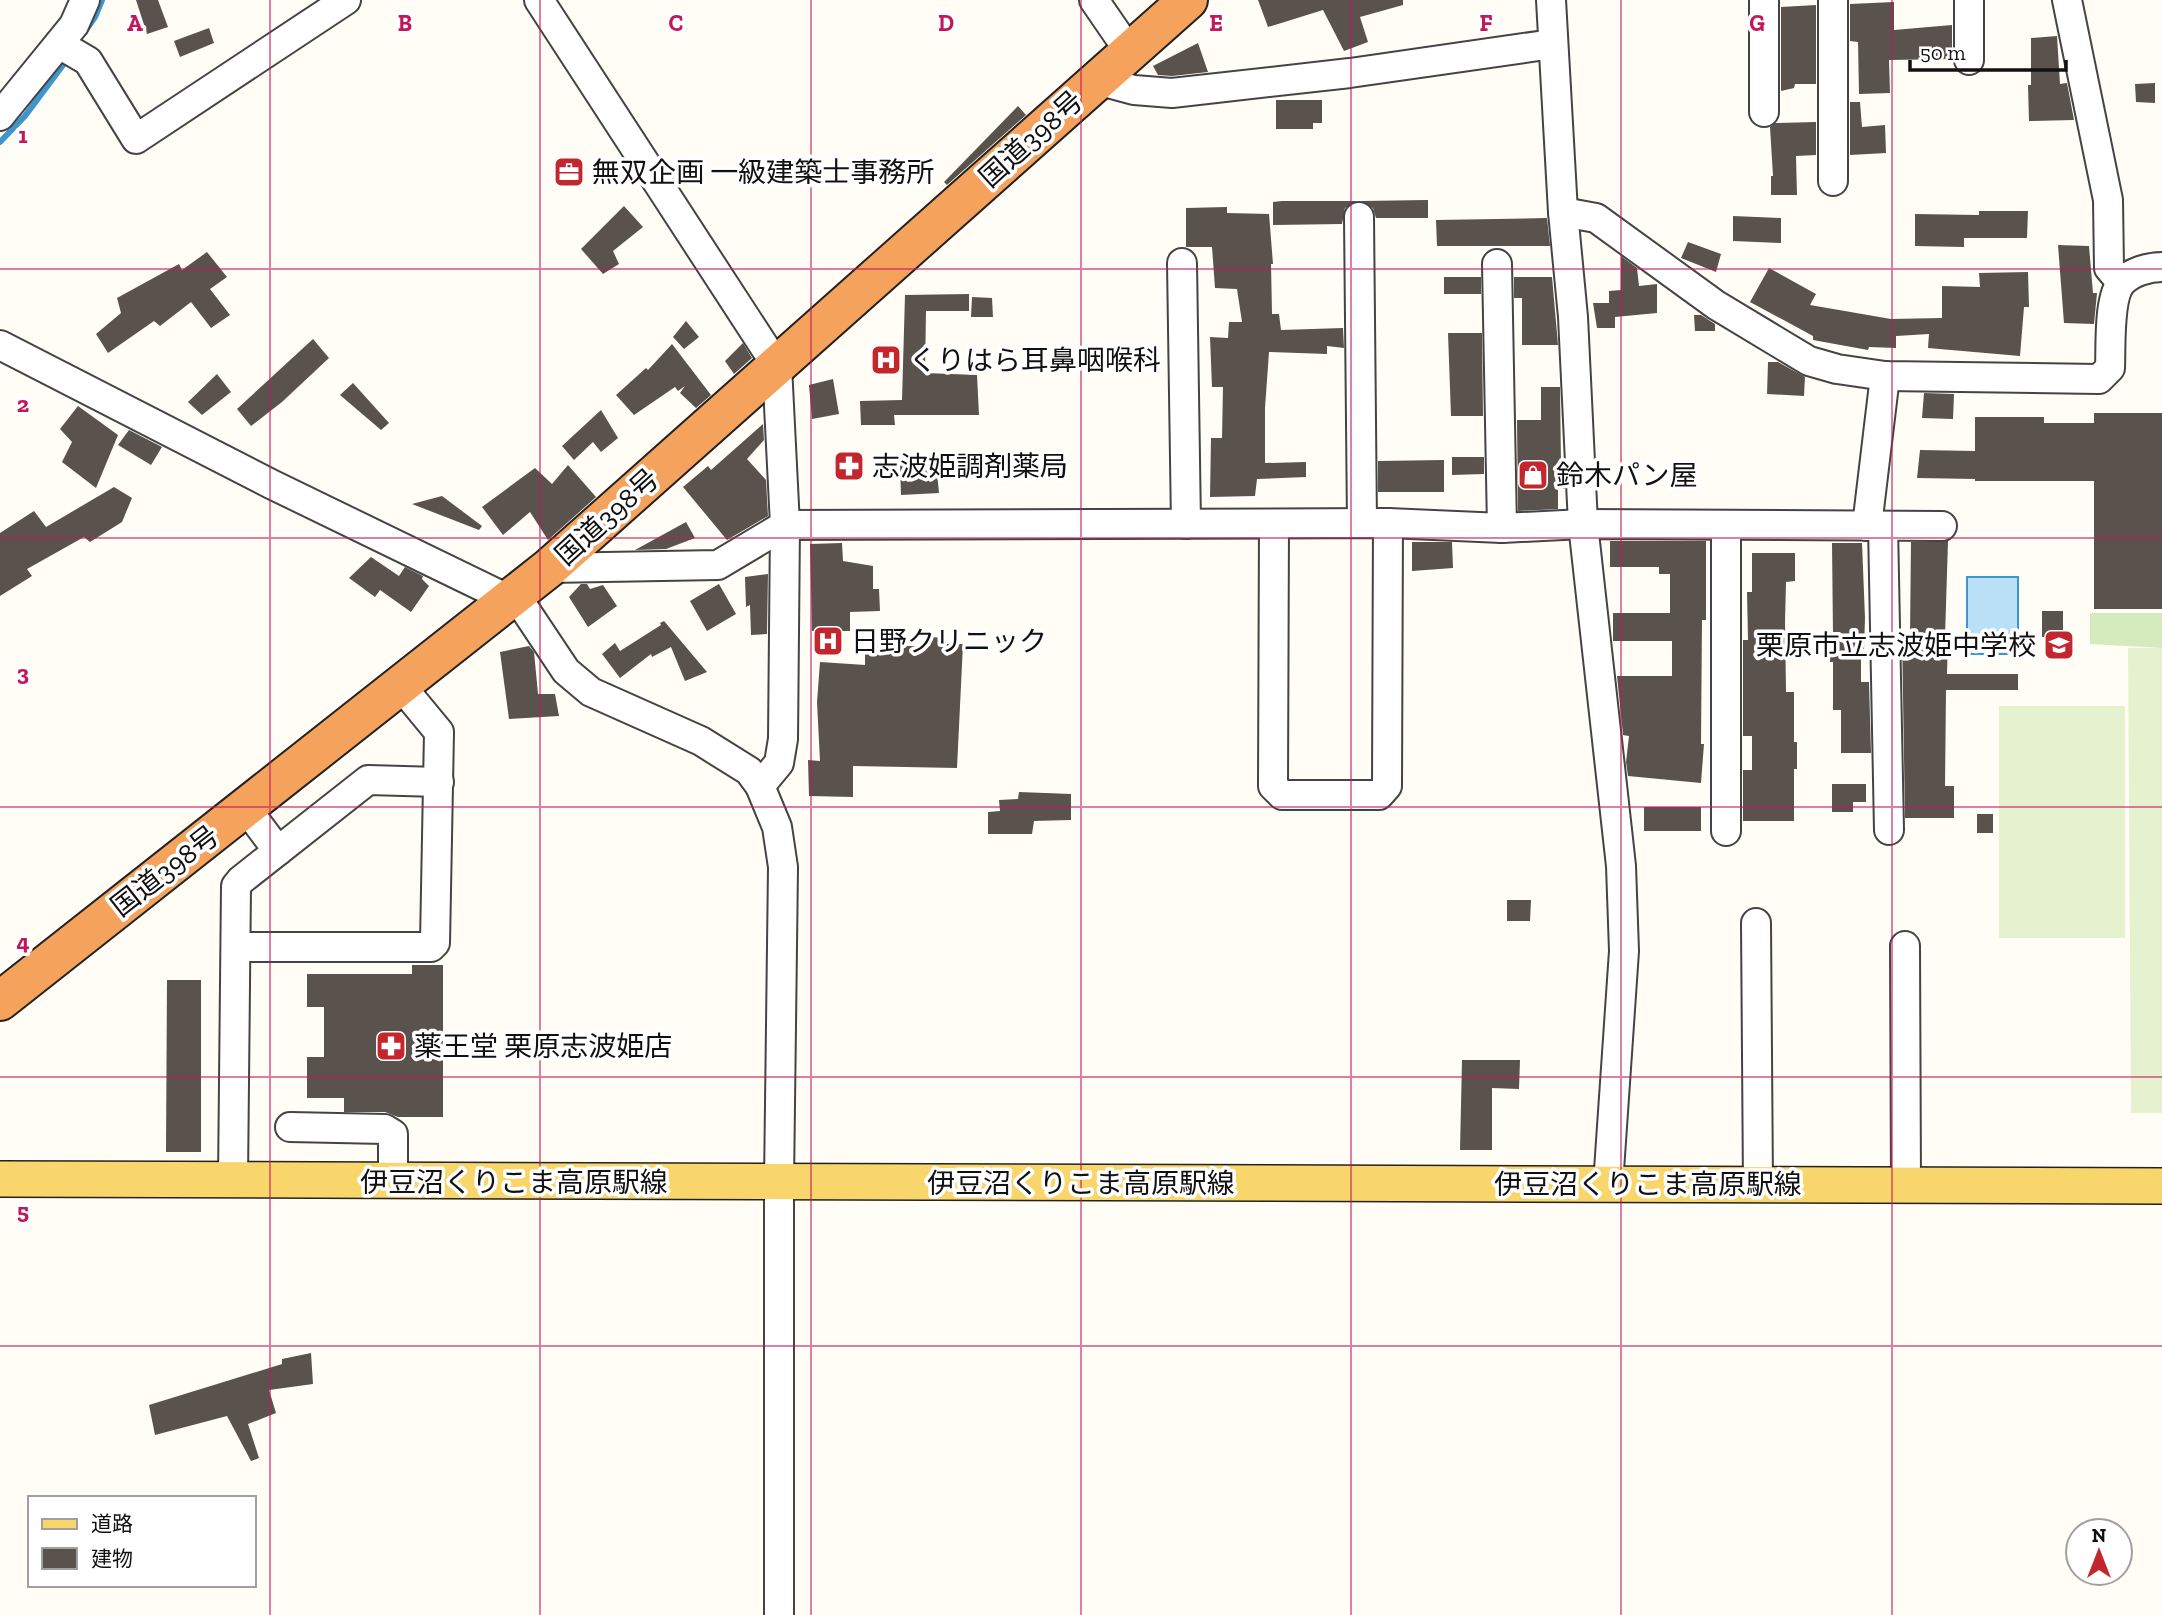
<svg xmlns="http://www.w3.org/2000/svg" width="2162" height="1615" viewBox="0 0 2162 1615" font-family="'Zilla Slab','Noto Sans JP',serif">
<rect width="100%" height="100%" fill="#fffdf5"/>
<path fill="#d5ebbd" d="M2090,613H2162V648L2090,644Z"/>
<g fill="#e6f2cf">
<path d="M2128,648H2162V1113H2131Z"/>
<rect x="1999" y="706" width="126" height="232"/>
</g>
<rect fill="#b9e0f7" stroke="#3f96cf" stroke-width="2" x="1967" y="577" width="51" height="77"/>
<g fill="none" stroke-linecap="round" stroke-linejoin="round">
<g stroke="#3f96cf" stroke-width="6">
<path d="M84,33L95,17L102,0"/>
<path d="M0,142L25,116L69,57"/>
</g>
</g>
<g fill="#5a524d">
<path d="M136,0H158L168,27L147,34Z"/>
<path d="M1258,0H1403V5L1360,17L1368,42L1344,51L1323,10L1268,27Z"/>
<path d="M1894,2V30L1952,25V59L1889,60L1890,93L1859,94L1858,42L1850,41V4Z"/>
<path d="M1816,5V84H1795L1794,88L1781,91V7Z"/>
<path d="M209,28L214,43L180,57L174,41Z"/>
<path d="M2057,36L2060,84L2067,83L2074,120L2029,121L2028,85H2031V38Z"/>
<path d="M1198,43L1208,72L1172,76L1158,75L1153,66Z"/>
<path d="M2155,83V103L2136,102L2135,84Z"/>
<path d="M1276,100H1322V123H1313V129H1276Z"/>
<path d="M1850,102H1860L1862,127L1885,125L1886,153L1850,155Z"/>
<path d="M1018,106L1026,115L947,185L944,182Z"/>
<path d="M1816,122V155L1796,156L1797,195H1771V176H1773L1770,127L1775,123Z"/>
<path d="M1428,200V218H1376L1373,208L1361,201Z"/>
<path d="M1282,201H1357L1345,208L1342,224L1273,225V202Z"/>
<path d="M624,206L643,227L613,251L619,264L603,274L581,249Z"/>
<path d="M1227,207V213L1269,214L1273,264H1271L1272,314H1279L1281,330L1343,328L1344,348L1327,346V354L1269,352L1265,408V463L1306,462V477L1257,479L1255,496L1210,497L1211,438H1222L1223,387H1212L1210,337L1228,338L1229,322H1242L1237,289L1215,288L1212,247H1186V208Z"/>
<path d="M1979,211H2028L2027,238H1964V247L1915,246V214L1979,215Z"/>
<path d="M1733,216L1781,218V243L1733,241Z"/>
<path d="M1547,218L1550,246H1437L1436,220Z"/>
<path d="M1688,242L1721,254L1716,272L1681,258Z"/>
<path d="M2058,245L2089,246L2093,293H2097L2094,324L2064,323Z"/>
<path d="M207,252L227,277L210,289L230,315L211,328L191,302L160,326L154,321L108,353L96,334L121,313L117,298L179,264L182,270Z"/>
<path d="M1621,256L1637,268L1639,286L1657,284V313L1615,317V328H1597L1593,303H1609V291L1621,290Z"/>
<path d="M1769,268L1816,294L1810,305L1891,319L1942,318V286L1980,287L1979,273L2028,272L2029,307H2024L2020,356L1928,348L1929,334L1896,336V348L1869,347L1868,350L1813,340V336L1750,302Z"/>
<rect x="1444" y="277" width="37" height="17"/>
<path d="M1514,277H1552L1558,345H1522V298H1514Z"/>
<path d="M969,294V311H926L925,373L977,375L979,415H894L895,425H861L860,401L902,400L905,295Z"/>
<path d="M972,297L992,298L993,317H971Z"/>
<path d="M1694,315H1701L1715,324V331H1695Z"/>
<path d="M686,321L699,337L684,349L673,337Z"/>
<path d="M1448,333H1482L1483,416H1451Z"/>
<path d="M313,339L329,358L282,402L251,426L237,409Z"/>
<path d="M743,343L752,358L734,374L725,361Z"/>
<path d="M672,344L711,395L696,408L680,393L685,386L678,391L675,387L634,415L616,395L646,368L648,370Z"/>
<path d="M1768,362H1778L1805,377L1804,396L1767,394Z"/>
<path d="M217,374L231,392L202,415L188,402Z"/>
<path d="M833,379L839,414L812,419L809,385Z"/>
<path d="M353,383L389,423L381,430L340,395Z"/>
<path d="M1541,387H1560L1561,467H1564L1565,489H1558V509L1518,511L1517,420H1541Z"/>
<path d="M1924,393L1954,394L1953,419L1922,418Z"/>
<path d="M78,406L118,435L96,488L62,462L72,442L60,429Z"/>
<path d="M601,410L618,438L601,452L593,442L574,460L562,446Z"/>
<path d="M2094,413H2162V609H2094V481H1975V479L1917,478L1920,450L1975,451V417H2044V423H2094Z"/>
<path d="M763,424L764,440L747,459L766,480L768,516L727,540L683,487L708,466L711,470Z"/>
<path d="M129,430L162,447L151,465L118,445Z"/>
<path d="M1452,457H1484V474L1452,475Z"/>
<path d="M1444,460V492H1378V461Z"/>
<path d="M936,462L939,493L901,495L900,464Z"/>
<path d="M568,465L596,497L548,540L530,512L503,535L482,507L535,468L552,484Z"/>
<path d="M114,487L132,498L122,522L90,542L84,537L27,569L32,576L0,596V533L34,511L46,527Z"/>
<path d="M442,496L482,526L479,530L412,504Z"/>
<path d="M686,522L695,538L666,549L635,550Z"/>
<path d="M1610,541H1706V620H1702L1701,744H1704L1701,783L1628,776L1626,762L1629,736L1623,735L1617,676H1672V641H1613V613H1670V574H1659V567H1610Z"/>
<path d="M1948,541L1945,637H1948L1947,674H2018V690H1946L1945,786H1954V818H1905L1902,635H1910L1911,542Z"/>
<path d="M1412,542H1452L1453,568L1412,571Z"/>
<path d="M842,543L843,561L873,566V589H879L880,611L850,612V631H812L810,544Z"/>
<path d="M1832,543H1862L1865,618L1864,649H1861V682H1869L1871,753H1841V710H1833V662H1830V635H1833Z"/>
<path d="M1752,553H1795V581L1786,582L1785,622L1786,692H1794V742H1797V769H1794V821H1743V770H1752V736H1743V640H1748L1747,592H1752Z"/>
<path d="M371,557L399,576L405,567L423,576L422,579L429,586L411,612L380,590L375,597L349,578Z"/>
<path d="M768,574L767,634L751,635L750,605L746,607L745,577Z"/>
<path d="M581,584H587L590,589L603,585L617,606L588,627L569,597Z"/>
<path d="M719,584L736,614L707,631L690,601Z"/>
<rect x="2042" y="611" width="21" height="26"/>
<path d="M664,621L707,672L685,681L671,647L652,657L651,654L620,678L602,654L615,643L620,651L661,625L660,623Z"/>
<path d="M931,637L945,638L946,644H963L957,768L853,766V797L809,796L808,760L820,761L817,702L820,662L865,665V646H930Z"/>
<path d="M529,646L534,652L538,694H555L559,716L509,719L500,652Z"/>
<path d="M1832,784H1866V802H1853V812H1832Z"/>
<path d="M1019,792L1071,794V820L1034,821L1032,834H988V812L1000,811L999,800L1018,799Z"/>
<rect x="1644" y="807" width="57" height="24"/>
<rect x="1977" y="814" width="16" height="19"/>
<path d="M1507,900H1531L1530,921H1507Z"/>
<path d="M412,965H443V1117H398L385,1112H344V1098H307V1057H324V1007H307V974H412Z"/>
<path d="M167,980H201V1152H166Z"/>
<path d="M1462,1060H1520L1519,1089L1492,1088V1150H1460Z"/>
<path d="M311,1353L313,1384L269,1390L276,1413L248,1424L259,1458L251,1461L227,1416L155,1435L149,1405L282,1364V1359Z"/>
</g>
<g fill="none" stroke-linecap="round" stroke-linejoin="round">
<g stroke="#444" stroke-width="32">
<g id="minor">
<path d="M539,0L777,366L785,525L783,739L779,763L760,786"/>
<path d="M1094,0L1129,51"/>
<path d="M1551,0L1563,212L1573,317L1583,524L1621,866L1624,951L1608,1185"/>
<path d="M1764,0V112"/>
<path d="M1833,0V181"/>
<path d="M2067,0L2108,200L2109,268L2121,282"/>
<path d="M59,44L88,61L136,139L346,0"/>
<path d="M1969,60V0"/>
<path d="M1097,80L1134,90L1172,93L1350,73L1552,44"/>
<path d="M0,116L74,25L85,0"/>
<path d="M1563,212L1596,218L1716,305L1809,361L1837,369L1885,376L2099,379L2110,368C2111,348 2108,297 2122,282C2131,272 2149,267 2162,267"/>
<path d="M1359,217L1362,523"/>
<path d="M1182,263L1186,524"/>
<path d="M1497,264L1502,528"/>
<path d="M0,345L271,484L510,600L524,608L566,671L591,692L701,741L749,771L760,786L777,827L783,867L779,1183V1615"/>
<path d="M1274,524L1273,786L1282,795H1379L1387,786L1388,523"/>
<path d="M1726,526V831"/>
<path d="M1867,526L1885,376"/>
<path d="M1883,526L1889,830"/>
<path d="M549,568L718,565L785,525L1388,523L1502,528L1583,524L1942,526"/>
<path d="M246,808L278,851"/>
<path d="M1756,923L1758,1185"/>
<path d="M1905,946L1906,1184"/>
<path d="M236,947H431L435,943L439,732L401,686"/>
<path d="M290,1127L385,1129L393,1134V1181"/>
<path d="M233,1180L236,886L241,880L368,780L439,782"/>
</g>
</g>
<g stroke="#222" stroke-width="38">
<path id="major" d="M0,1179L2162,1186"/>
</g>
<g stroke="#222" stroke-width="42">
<path id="highway" d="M0,1001L549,568L1188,0"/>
</g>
<use href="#minor" stroke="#fff" stroke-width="28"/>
<use href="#major" stroke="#f9d66b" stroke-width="35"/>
<use href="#highway" stroke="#f5a25d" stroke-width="38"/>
</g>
<path fill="none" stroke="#c2185b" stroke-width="2" stroke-opacity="0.55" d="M270,0V1615M540,0V1615M811,0V1615M1081,0V1615M1351,0V1615M1621,0V1615M1892,0V1615M0,269H2162M0,538H2162M0,807H2162M0,1077H2162M0,1346H2162"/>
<defs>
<g id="office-square" transform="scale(1.575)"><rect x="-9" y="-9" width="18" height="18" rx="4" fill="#c4262e" stroke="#fff"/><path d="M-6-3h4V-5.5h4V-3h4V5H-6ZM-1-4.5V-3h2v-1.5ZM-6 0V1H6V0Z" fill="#fff"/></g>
<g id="hospital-square" transform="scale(1.575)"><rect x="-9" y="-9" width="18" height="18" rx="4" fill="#c4262e" stroke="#fff"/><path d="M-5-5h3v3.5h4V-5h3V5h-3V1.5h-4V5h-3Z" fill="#fff"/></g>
<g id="pharmacy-square" transform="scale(1.575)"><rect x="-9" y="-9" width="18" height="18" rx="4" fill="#c4262e" stroke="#fff"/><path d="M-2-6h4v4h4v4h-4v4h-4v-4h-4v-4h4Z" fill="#fff"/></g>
<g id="shop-square" transform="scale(1.575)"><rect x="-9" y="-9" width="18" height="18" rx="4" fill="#c4262e" stroke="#fff"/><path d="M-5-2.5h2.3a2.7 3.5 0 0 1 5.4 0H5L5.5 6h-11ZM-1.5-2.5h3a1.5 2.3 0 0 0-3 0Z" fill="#fff"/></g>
<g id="school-square" transform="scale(1.575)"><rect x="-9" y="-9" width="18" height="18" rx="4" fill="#c4262e" stroke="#fff"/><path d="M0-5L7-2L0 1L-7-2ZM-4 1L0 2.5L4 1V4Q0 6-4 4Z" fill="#fff"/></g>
</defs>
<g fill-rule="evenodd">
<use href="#office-square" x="569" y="172"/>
<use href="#hospital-square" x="886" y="360"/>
<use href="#pharmacy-square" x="849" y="466"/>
<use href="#shop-square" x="1533" y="475"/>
<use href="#hospital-square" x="828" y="641"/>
<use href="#school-square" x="2059" y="645"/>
<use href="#pharmacy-square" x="391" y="1046"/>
</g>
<g text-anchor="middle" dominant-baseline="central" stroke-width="7" stroke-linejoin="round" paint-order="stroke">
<g font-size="28" fill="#111" stroke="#fff">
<text transform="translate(1031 139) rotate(-42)">国道398号</text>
<text transform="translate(607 517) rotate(-42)">国道398号</text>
<text transform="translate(165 871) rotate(-38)">国道398号</text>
<text x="514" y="1182">伊豆沼くりこま高原駅線</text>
<text x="1081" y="1183">伊豆沼くりこま高原駅線</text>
<text x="1648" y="1184">伊豆沼くりこま高原駅線</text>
</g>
<g font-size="28" fill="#111" stroke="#fff" text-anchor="start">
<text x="592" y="172">無双企画 一級建築士事務所</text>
<text x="909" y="360">くりはら耳鼻咽喉科</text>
<text x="872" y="466">志波姫調剤薬局</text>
<text x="1556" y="475">鈴木パン屋</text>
<text x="851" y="641">日野クリニック</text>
<text x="2036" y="645" text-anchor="end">栗原市立志波姫中学校</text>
<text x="414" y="1046">薬王堂 栗原志波姫店</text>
</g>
</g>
<g font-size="23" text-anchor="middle" font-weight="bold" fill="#c2185b" stroke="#fff" stroke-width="7" stroke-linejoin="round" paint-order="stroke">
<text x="135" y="31">A</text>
<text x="405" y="31">B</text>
<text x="676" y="31">C</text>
<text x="946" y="31">D</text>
<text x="1216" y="31">E</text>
<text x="1486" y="31">F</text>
<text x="1757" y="31">G</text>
<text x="23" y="143">1</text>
<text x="23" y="412">2</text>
<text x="23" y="681">3</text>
<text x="23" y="950">4</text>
<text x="23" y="1219">5</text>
</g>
<rect x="28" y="1496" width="228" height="91" fill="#ffffff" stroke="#a0a0a0" stroke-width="2"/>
<rect x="42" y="1519" width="35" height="10" fill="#f9d66b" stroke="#a0a0a0" stroke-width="2"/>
<text x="91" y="1531" font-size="21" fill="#111111">道路</text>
<rect x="42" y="1548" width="35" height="21" fill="#5a524d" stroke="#a0a0a0" stroke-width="2"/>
<text x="91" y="1566" font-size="21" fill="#111111">建物</text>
<g transform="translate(2099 1552)"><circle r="33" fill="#ffffff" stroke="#a0a0a0" stroke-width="2"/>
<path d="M0-5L12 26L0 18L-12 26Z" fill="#c4262e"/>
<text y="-10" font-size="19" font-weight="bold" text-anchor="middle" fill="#111111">N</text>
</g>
<path d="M1910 60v10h156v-10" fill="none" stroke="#111111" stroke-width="3.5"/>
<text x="1920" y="60" font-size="21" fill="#111111" stroke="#ffffff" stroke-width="5" paint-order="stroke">50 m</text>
</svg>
